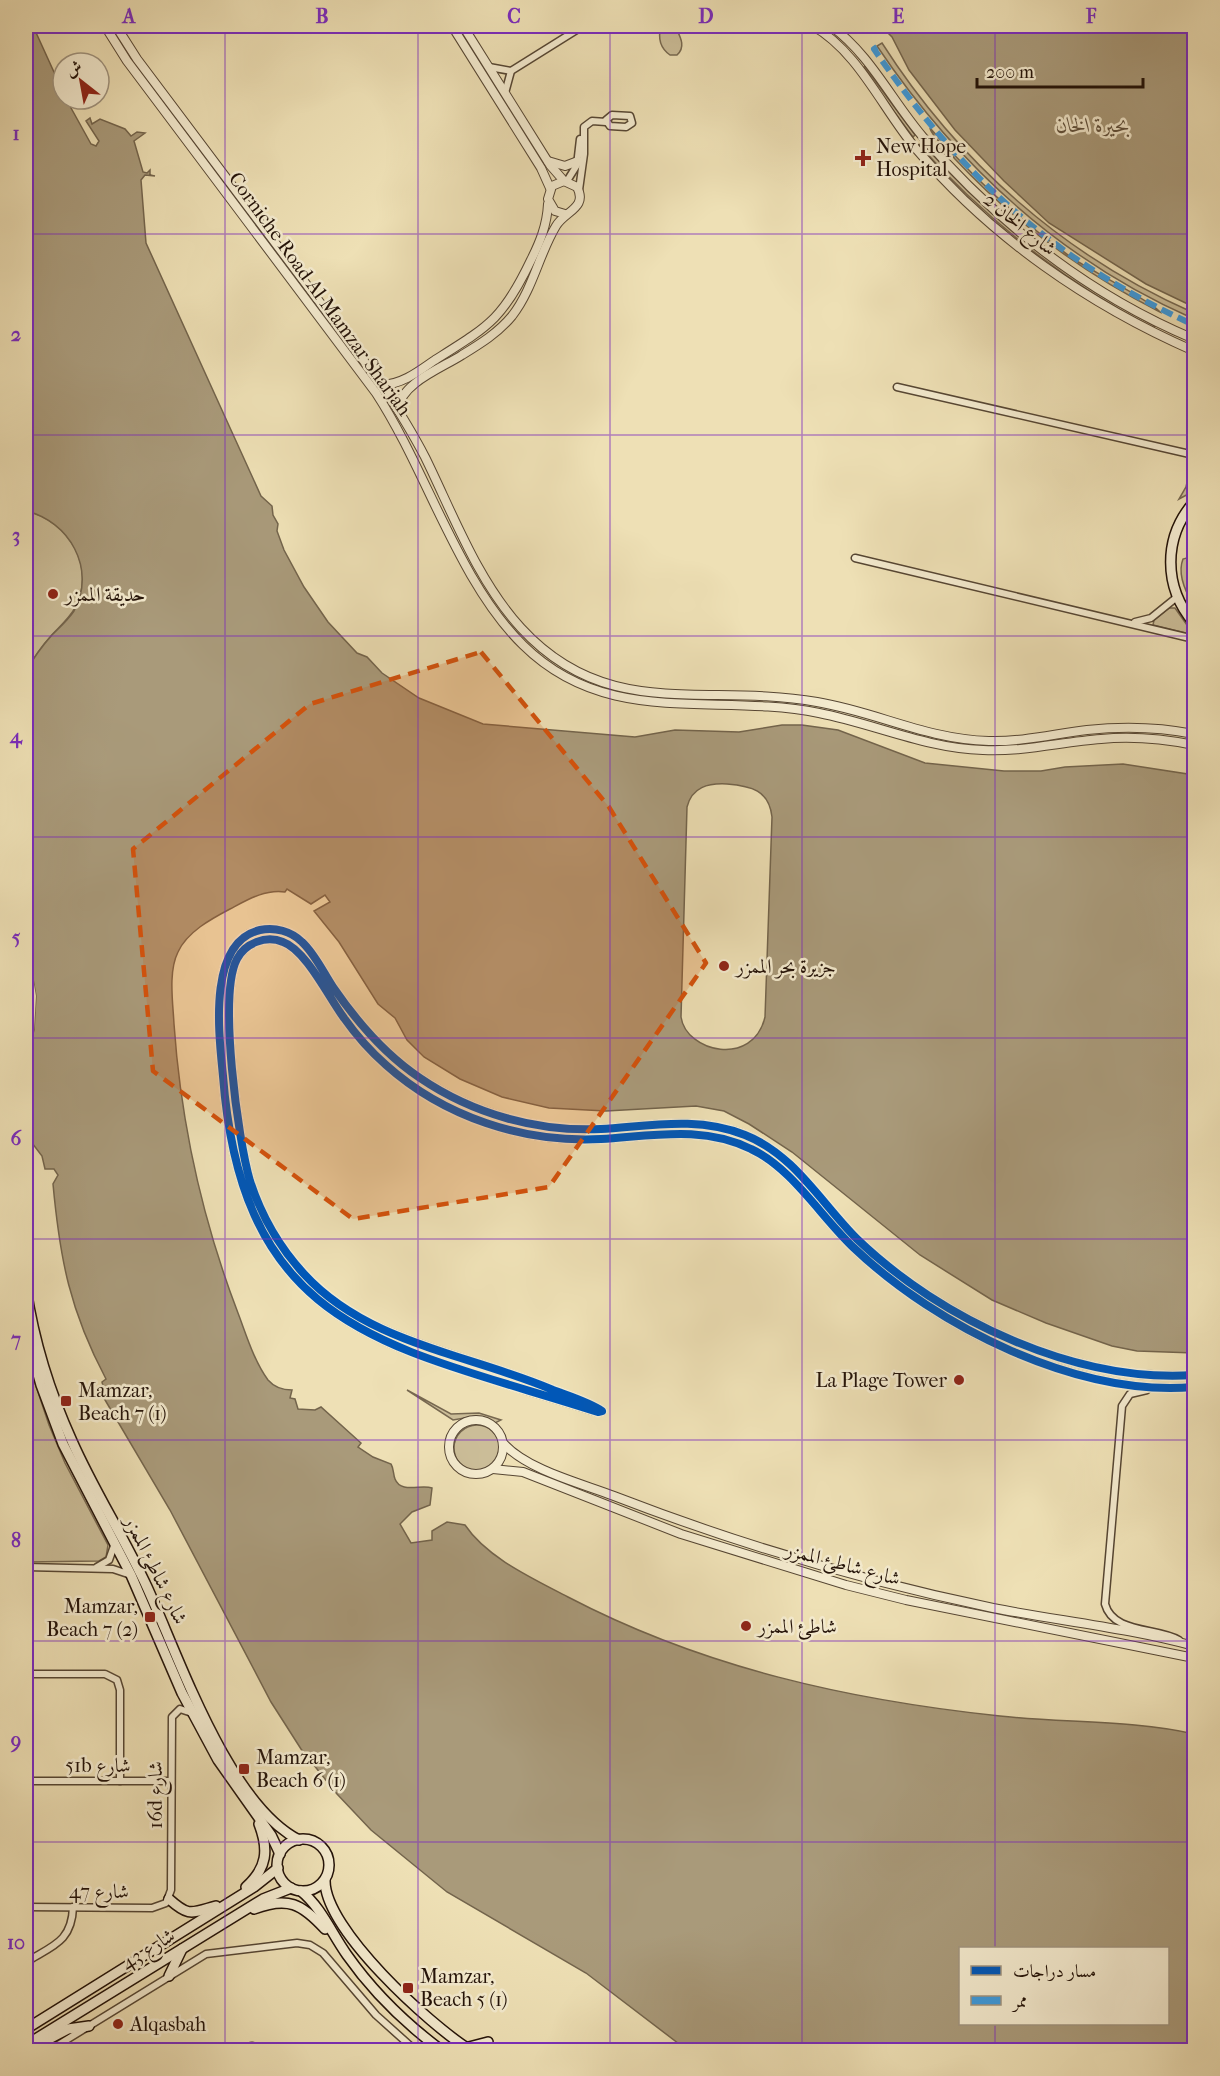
<svg xmlns="http://www.w3.org/2000/svg" width="1220" height="2076" viewBox="0 0 1220 2076" font-family="'IM FELL French Canon',Amiri,serif">
<rect width="100%" height="100%" fill="#eee0b5"/>
<filter id="stains"><feTurbulence type="fractalNoise" baseFrequency=".00333" numOctaves="4"/><feColorMatrix values="0 0 0 0 .2 0 0 0 0 .09 0 0 0 0 .02 0 0 0 .5 -.17"/></filter>
<radialGradient id="worn" r=".72"><stop offset=".6" stop-color="#630" stop-opacity="0"/><stop offset="1" stop-color="#630" stop-opacity=".3"/></radialGradient>
<g fill="#cbbd98" stroke="#776850" stroke-width="1.5">
<path d="M661,26H675C679,35 687,46 677,55H670C660,48 658,37 661,26Z"/>
<path d="M882,43C958,162 1064,256 1194,313V319C1062,261 957,165 877,46Z"/>
<path d="M864,66L915,135L913,137L875,86Z"/>
<path d="M930,128C973,178 1021,222 1075,260C1091,270 1154,303 1160,312C1083,273 1014,222 955,159C948,150 932,137 930,128Z"/>
<path d="M922,143C989,219 1065,278 1155,326L1153,328C1063,281 987,221 919,145Z"/>
<path d="M1192,460L1194,461V491L1179,499L1186,487Z"/>
<path d="M26,511C68,520 97,567 75,608C68,620 59,627 50,637C41,647 33,659 26,671Z"/>
<path d="M1190,557L1194,562V606C1186,593 1177,574 1183,559Z"/>
<path d="M1169,608H1175L1194,635L1153,625L1154,620Z"/>
<path d="M26,938C40,984 34,1017 26,1062Z"/>
<path d="M26,1356L49,1425L65,1463L108,1545L106,1557L99,1561L26,1562Z"/>
<path d="M407,1390L451,1414L479,1413L501,1420L495,1423L476,1416L453,1420Z"/>
<circle cx="477" cy="1448" r="23"/>
</g>
<g fill="#a99a7a" stroke="#73644c" stroke-width="1.5" fill-rule="evenodd">
<path d="M26,26H33L63,92V99H66L91,144L96,146L99,141L86,121L90,118L92,124L100,119L125,129L131,136L137,132L145,133L134,141L143,172L147,173L150,170V175L155,176L145,175L141,180L146,243L261,496L272,506L273,515L278,524L277,531L284,550L304,587L328,622L357,653L367,657L382,673L419,698L483,724L635,737L675,730L739,732L782,725H802L838,730L925,763L1004,771H1041L1065,767L1123,764L1194,775V1353L1137,1351L1112,1346L1046,1323L992,1300L920,1255L792,1152L749,1124L724,1111L696,1106L606,1111L549,1108L502,1097L460,1079L424,1057L407,1040L395,1018L378,1004L339,942L314,911L330,902L325,895L311,904L287,889L285,892C265,889 247,900 230,909C211,919 187,932 178,952C168,972 173,1003 174,1024C181,1125 202,1219 238,1313C246,1334 254,1361 268,1380C274,1387 282,1390 292,1390L290,1398L295,1399L298,1409L315,1410L321,1407L361,1443L358,1447L373,1457L391,1464C394,1469 393,1474 395,1479C401,1494 421,1484 432,1488L430,1505L412,1512L400,1524L411,1543L432,1540V1531L447,1522L465,1525C487,1558 534,1579 568,1597C704,1668 849,1700 1000,1716C1062,1723 1134,1720 1194,1734V2050H687L586,1973L447,1892L371,1830L337,1794L301,1749L271,1702L170,1510L98,1388L103,1386L102,1382L106,1379C70,1311 60,1260 53,1184L58,1175L54,1169H45L42,1156L26,1135V1062L34,1030L36,996L26,938V671C33,659 44,644 52,635C60,627 68,620 74,611C97,569 69,521 26,511ZM727,784C751,786 769,790 772,817L765,1017C753,1068 686,1052 681,1017L687,807C692,787 708,783 727,784ZM960,1948H1168V2024H960Z"/>
<path d="M881,26H1194V307L1146,284L1049,223L1004,181L955,130L909,70L892,37Z"/>
</g>
<path fill="#eee0b5" d="M26,938L36,996L34,1030L26,1062L33,996Z"/>
<g fill="none" stroke-linecap="round" stroke-linejoin="round">
<g stroke="#564633" stroke-width="9">
<g id="minor">
<path d="M489,67L511,71"/>
<path d="M505,93L511,71L583,26"/>
<path d="M612,115L630,116L632,123L626,127L610,126L606,120Z"/>
<path d="M567,181L577,165L580,139"/>
<path d="M579,190L584,154V127L592,121L606,122"/>
<path d="M897,387L1194,455"/>
<path d="M855,558L1194,639"/>
<path d="M1135,622L1151,618L1177,597"/>
<path d="M1147,1390L1130,1394L1122,1406L1105,1604C1113,1634 1157,1627 1179,1640"/>
<path d="M26,1567L113,1569L131,1575"/>
<path d="M97,1567L109,1560L115,1543"/>
<path d="M26,1674H105L117,1680L120,1690V1781"/>
<path d="M26,1781H171"/>
<path d="M26,1907L152,1908L166,1903L171,1890L172,1717L180,1709L192,1713"/>
<path d="M26,1962C52,1946 72,1942 73,1907"/>
<path d="M50,2050L206,1954L297,1943L310,1945L323,1953L376,2015L415,2050"/>
<path d="M231,2050L252,2046L273,2050"/>
</g>
</g>
<g stroke="#564633" stroke-width="10">
<g id="tertiary">
<path d="M105,26L127,61L376,393C427,471 458,581 523,645C608,729 714,692 819,713C875,724 925,748 983,750C1023,752 1061,742 1101,739C1132,736 1164,739 1194,745"/>
<path d="M116,26L137,59L382,385C397,408 412,432 425,457C453,514 477,580 521,628C608,723 706,682 817,702C877,712 925,739 989,741C1022,742 1054,734 1087,730C1123,726 1159,727 1194,734"/>
<path d="M452,26L541,168L550,188"/>
<path d="M463,26L550,165L564,181"/>
<path d="M813,26C859,52 883,110 917,150C992,238 1089,305 1194,351"/>
<path d="M831,26C870,54 892,101 923,137C998,223 1089,295 1194,339"/>
<path d="M548,161L565,166L578,161"/>
<path d="M382,385C403,384 419,371 435,360C489,326 503,319 531,260C540,242 547,225 548,204"/>
<path d="M398,409C401,383 442,368 462,355C480,344 498,333 512,316C533,289 539,254 556,226C565,211 588,208 577,187L564,181L552,186L548,199L555,211L565,214"/>
<path d="M1194,1375C1076,1383 941,1320 857,1239C821,1203 794,1154 745,1135C697,1116 650,1126 601,1129C537,1132 473,1114 420,1078C384,1054 357,1022 333,987C323,972 315,954 302,942C291,931 275,927 260,930C207,942 219,1035 223,1076C243,1334 389,1345 598,1412L602,1411C589,1402 569,1396 553,1390C469,1354 368,1344 304,1274C279,1247 261,1215 250,1181C238,1140 218,995 237,959C245,943 266,935 283,942C306,950 329,998 344,1018C356,1035 370,1051 386,1065C444,1117 523,1143 601,1139C652,1136 703,1125 751,1149C792,1168 821,1217 854,1248C937,1327 1077,1397 1194,1387"/>
<circle cx="476" cy="1447" r="27"/>
<path d="M504,1444C528,1470 580,1483 614,1496C738,1544 863,1581 993,1608C1060,1621 1128,1628 1194,1646"/>
<path d="M493,1469L523,1472L681,1534L846,1585L906,1600L1194,1658"/>
</g>
</g>
<g stroke="#231208" stroke-width="12">
<g id="secondary">
<path d="M1194,502C1163,537 1163,587 1194,623"/>
<path d="M26,1163V1179"/>
<path d="M26,1289C34,1341 50,1393 72,1441C94,1491 124,1537 147,1587C179,1657 228,1804 299,1840"/>
<path d="M26,1331L41,1385L63,1444L131,1575L182,1693L218,1760L271,1835L280,1854"/>
<circle cx="303" cy="1865" r="26"/>
<path d="M325,1880C324,1929 430,2025 470,2050"/>
<path d="M246,1887C267,1868 269,1850 259,1824"/>
<path d="M301,1891C321,1907 332,1934 347,1955C373,1992 405,2023 441,2050"/>
<path d="M169,1899C189,1917 191,1913 216,1906"/>
<path d="M254,1909C288,1896 302,1904 325,1929"/>
<path d="M169,1976L182,1949"/>
<path d="M26,2029L254,1887L278,1868"/>
<path d="M26,2045L263,1899L291,1888"/>
<path d="M465,2048L488,2042"/>
<path d="M28,2050L68,2029L89,2026"/>
</g>
</g>
<use href="#minor" stroke="#f4ebcf" stroke-width="6"/>
<use href="#tertiary" stroke="#f4ebcf" stroke-width="8"/>
<use href="#secondary" stroke="#f4ebcf" stroke-width="9"/>
<path stroke="#3c9add" stroke-width="6" stroke-dasharray="12 6" stroke-linecap="butt" d="M877,47L874,49C961,176 1054,261 1194,325"/>
<g stroke="#f4ebcf" stroke-width="11">
<path id="cycleway" d="M1194,1375C1076,1383 941,1320 857,1239C821,1203 794,1154 745,1135C697,1116 650,1126 601,1129C537,1132 473,1114 420,1078C384,1054 357,1022 333,987C323,972 315,954 302,942C291,931 275,927 260,930C207,942 219,1035 223,1076C243,1334 389,1345 598,1412L602,1411C589,1402 569,1396 553,1390C469,1354 368,1344 304,1274C279,1247 261,1215 250,1181C238,1140 218,995 237,959C245,943 266,935 283,942C306,950 329,998 344,1018C356,1035 370,1051 386,1065C444,1117 523,1143 601,1139C652,1136 703,1125 751,1149C792,1168 821,1217 854,1248C937,1327 1077,1397 1194,1387"/>
</g>
<use href="#cycleway" stroke="#0057b8" stroke-width="8"/>
</g>
<path fill="#d4520c" fill-opacity="0.2" stroke="#d4520c" stroke-width="4.5" stroke-dasharray="12 8" stroke-linejoin="round" d="M481,652L609,807L706,963L549,1187L353,1219L153,1071L133,849L310,704Z"/>
<path fill="none" stroke="#7b2cbf" stroke-width="1.5" stroke-opacity="0.55" d="M225,26V2050M418,26V2050M610,26V2050M802,26V2050M995,26V1948M26,234H1194M26,435H1194M26,636H1194M26,837H1194M26,1038H1194M26,1239H1194M26,1440H1194M26,1641H1194M26,1842H1194M995,2024V2050"/>
<g fill="#8f2418" stroke="#f4ebcf" stroke-width="2">
<path d="M860 149h6v6h6v6h-6v6h-6v-6h-6v-6h6z"/>
<circle cx="53" cy="594" r="6"/>
<circle cx="724" cy="966" r="6"/>
<circle cx="959" cy="1380" r="6"/>
<rect x="60" y="1395" width="12" height="12" rx="3"/>
<rect x="144" y="1611" width="12" height="12" rx="3"/>
<circle cx="746" cy="1626" r="6"/>
<rect x="238" y="1763" width="12" height="12" rx="3"/>
<rect x="402" y="1982" width="12" height="12" rx="3"/>
<circle cx="118" cy="2024" r="6"/>
</g>
<g text-anchor="middle" dominant-baseline="central" stroke-width="5" stroke-linejoin="round" paint-order="stroke">
<g font-size="20" fill="#231208" stroke="#f4ebcf" text-anchor="start">
<text x="876" y="146">New Hope<tspan x="876" dy="23">Hospital</tspan></text>
<text x="65" y="594">حديقة الممزر</text>
<text x="736" y="966">جزيرة بحر الممزر</text>
<text x="947" y="1380" text-anchor="end">La Plage Tower</text>
<text x="78" y="1390">Mamzar,<tspan x="78" dy="23">Beach 7 (1)</tspan></text>
<text x="138" y="1606" text-anchor="end">Mamzar,<tspan x="138" dy="23">Beach 7 (2)</tspan></text>
<text x="758" y="1626">شاطئ الممزر</text>
<text x="256" y="1757">Mamzar,<tspan x="256" dy="23">Beach 6 (1)</tspan></text>
<text x="420" y="1976">Mamzar,<tspan x="420" dy="23">Beach 5 (1)</tspan></text>
<text x="130" y="2024">Alqasbah</text>
</g>
<g font-size="20" fill="#231208" stroke="#f4ebcf">
<text transform="translate(1020 224) rotate(39)">شارع الخان 2</text>
<text transform="translate(320 294) rotate(54)">Corniche Road Al Mamzar Sharjah</text>
<text transform="translate(843 1564) rotate(15)">شارع شاطئ الممزر</text>
<text transform="translate(156 1570) rotate(64)">شارع شاطئ الممزر</text>
<text x="98" y="1765">51b شارع</text>
<text transform="translate(155 1795) rotate(-90)">16d شارع</text>
<text x="99" y="1891">شارع 47</text>
<text transform="translate(148 1949) rotate(-32)">شارع 43</text>
</g>
<g font-size="21" font-style="italic" fill="#5f4f3b" stroke="#f4ebcf">
<text x="1093" y="125">بحيرة الخان</text>
</g>
</g>
<rect width="1220" height="2076" fill="none" stroke="#eee0b5" stroke-width="66"/>
<rect x="959" y="1947" width="210" height="78" fill="#f4ebcf" stroke="#a0947f" stroke-width="1.5"/>
<rect x="971" y="1966" width="30" height="9" fill="#0057b8" stroke="#a0947f" stroke-width="1.5"/>
<text x="1013" y="1977" font-size="18" fill="#231208">مسار دراجات</text>
<rect x="971" y="1996" width="30" height="9" fill="#3c9add" stroke="#a0947f" stroke-width="1.5"/>
<text x="1013" y="2007" font-size="18" fill="#231208">ممر</text>
<g transform="translate(81 81) rotate(329)"><circle r="28" fill="#f4ebcf" stroke="#a0947f" stroke-width="1.5"/>
<path d="M0-4.5L10 22L0 15L-10 22Z" fill="#8f2418"/>
<text y="-9" font-size="16" font-weight="bold" text-anchor="middle" fill="#231208">ش</text>
</g>
<path d="M977 78v9h166v-9" fill="none" stroke="#231208" stroke-width="3"/>
<text x="986" y="78" font-size="18" fill="#231208" stroke="#f4ebcf" stroke-width="4.5" paint-order="stroke">200 m</text>
<rect x="33" y="33" width="1154" height="2010" fill="none" stroke="#7b2cbf" stroke-width="2"/>
<g font-size="20" text-anchor="middle" font-weight="bold" fill="#7b2cbf">
<text x="129" y="23">A</text>
<text x="322" y="23">B</text>
<text x="514" y="23">C</text>
<text x="706" y="23">D</text>
<text x="898" y="23">E</text>
<text x="1091" y="23">F</text>
<text x="16" y="140">1</text>
<text x="16" y="341">2</text>
<text x="16" y="542">3</text>
<text x="16" y="743">4</text>
<text x="16" y="944">5</text>
<text x="16" y="1145">6</text>
<text x="16" y="1346">7</text>
<text x="16" y="1547">8</text>
<text x="16" y="1748">9</text>
<text x="16" y="1949">10</text>
</g>
<rect width="100%" height="100%" filter="url(#stains)"/>
<rect width="100%" height="100%" fill="url(#worn)"/>
</svg>
